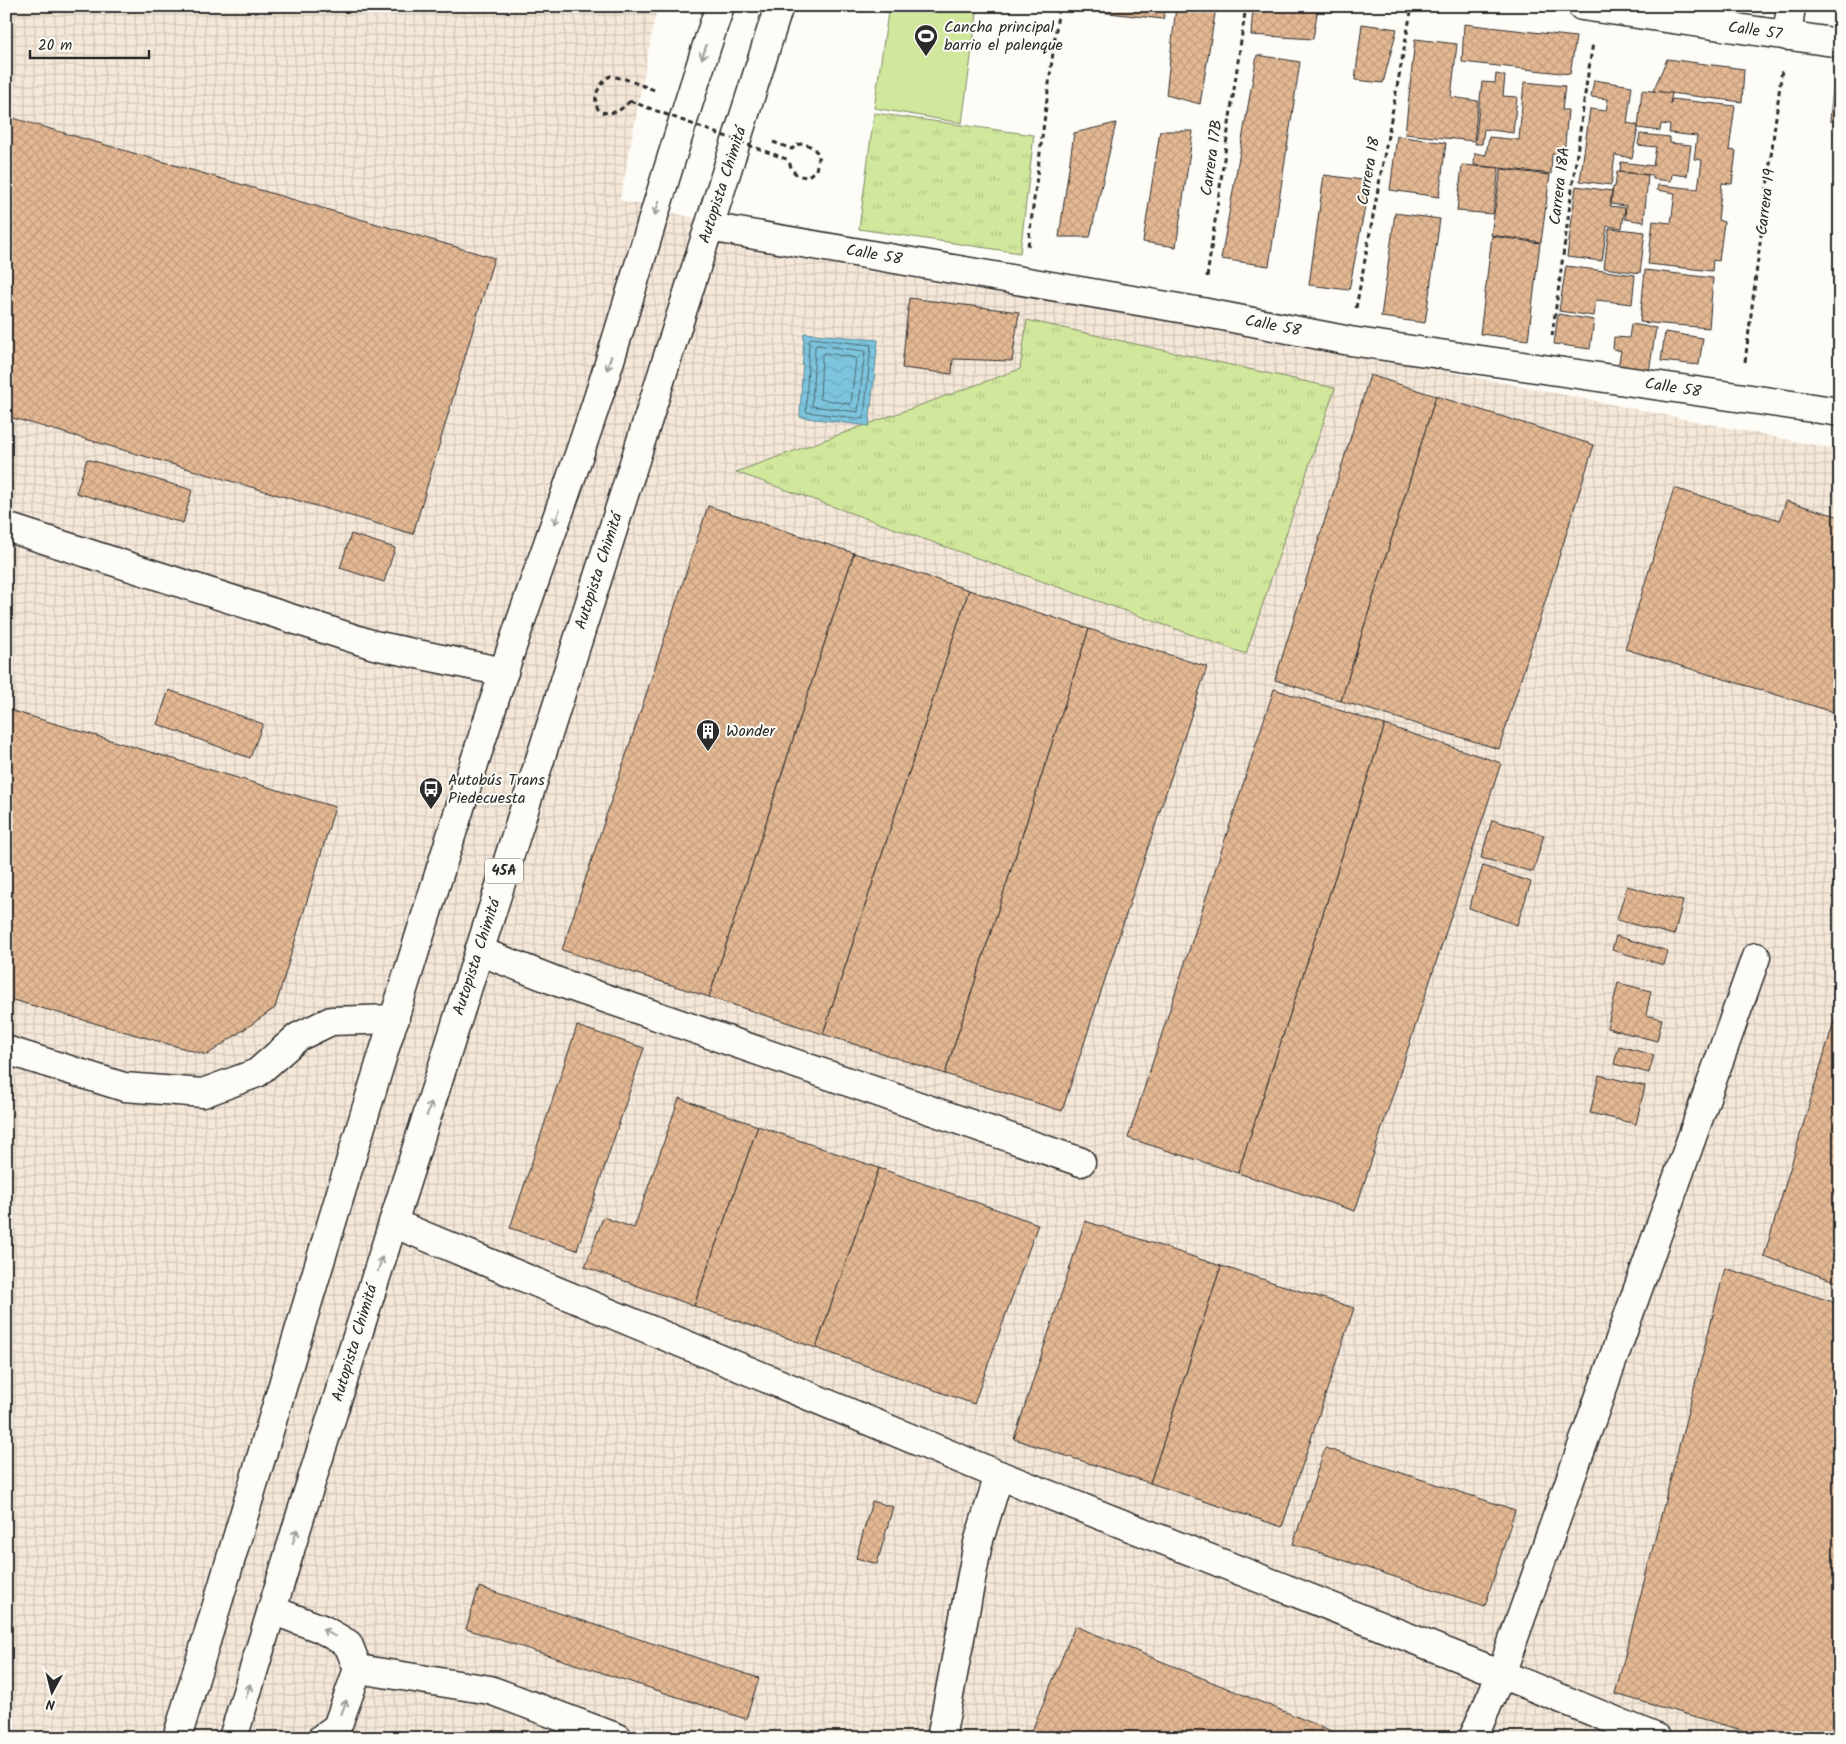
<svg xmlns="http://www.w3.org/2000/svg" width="1846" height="1744" viewBox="0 0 1846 1744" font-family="Kalam,sans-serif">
<defs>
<pattern id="industrial-grid" width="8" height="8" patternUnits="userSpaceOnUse" patternTransform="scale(1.25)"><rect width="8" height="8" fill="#f5e8d9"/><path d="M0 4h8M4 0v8" fill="none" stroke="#d2c7ba"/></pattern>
<pattern id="park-tufts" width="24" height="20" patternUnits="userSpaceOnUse" patternTransform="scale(1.25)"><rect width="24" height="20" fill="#d0e79c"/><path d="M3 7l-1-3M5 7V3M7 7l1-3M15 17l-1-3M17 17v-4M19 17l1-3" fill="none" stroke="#b3c687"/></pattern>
<pattern id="water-waves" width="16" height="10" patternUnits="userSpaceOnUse" patternTransform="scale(1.25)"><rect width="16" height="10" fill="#7dc5de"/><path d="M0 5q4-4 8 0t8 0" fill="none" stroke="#6ca9bf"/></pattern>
<pattern id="building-cross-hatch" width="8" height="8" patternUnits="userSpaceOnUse" patternTransform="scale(1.25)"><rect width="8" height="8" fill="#e3b893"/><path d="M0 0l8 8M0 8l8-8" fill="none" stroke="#c39e7f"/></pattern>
</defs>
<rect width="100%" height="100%" fill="#fdfcf7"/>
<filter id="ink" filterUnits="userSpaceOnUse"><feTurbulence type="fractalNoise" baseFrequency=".02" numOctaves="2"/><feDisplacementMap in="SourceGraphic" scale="10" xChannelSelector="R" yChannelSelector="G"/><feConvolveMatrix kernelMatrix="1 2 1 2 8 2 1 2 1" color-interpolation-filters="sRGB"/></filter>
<g filter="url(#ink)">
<path fill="url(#industrial-grid)" d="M6,6H657L620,200L760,234L1840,450V1738H6Z"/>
<g fill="url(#park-tufts)" stroke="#7e8964">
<path d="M874,113L1034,135L1020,253L859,229Z"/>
<path d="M1027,320L1335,388L1246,654L736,472L1020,369Z"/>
</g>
<path fill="#d0e79c" stroke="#7e8964" d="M889,6H978L962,123L874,108Z"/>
<path fill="url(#water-waves)" stroke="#5c8796" d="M804,333L878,340L869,426L800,417Z"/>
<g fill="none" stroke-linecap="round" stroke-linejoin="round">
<g stroke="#4c6973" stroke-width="1">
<path d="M811,338L871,345L864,419L806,412L809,341Z"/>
<path d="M817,345L865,351L858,412L812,406L815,348Z"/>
<path d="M825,353L856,358L851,404L820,399L822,356Z"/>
</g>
</g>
<g fill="url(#building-cross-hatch)" stroke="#2b2b2b">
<path d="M1099,6H1167L1163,19L1099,12Z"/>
<path d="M1176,6L1216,8L1200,104L1166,95Z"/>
<path d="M1253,6L1318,7L1313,39L1251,35Z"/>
<path d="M1362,24L1397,29L1383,83L1355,80Z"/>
<path d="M1464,24L1576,37L1570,74L1462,62Z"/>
<path d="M1415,39L1457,44L1451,97L1478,101L1474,141L1405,134Z"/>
<path d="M1257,55L1300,62L1269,266L1221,259Z"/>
<path d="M1667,59L1744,69L1742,102L1653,91Z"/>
<path d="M1496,74L1505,76L1503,96L1517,97L1513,133L1484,129L1482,144H1475L1482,82L1495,83Z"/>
<path d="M1594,80L1632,86L1627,123L1637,125L1638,128L1632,158L1615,155L1611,185L1580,181L1590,109L1606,111L1608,99L1591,97Z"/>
<path d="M1524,82L1565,86L1562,110H1568L1564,155L1552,154L1551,174L1474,165L1475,153L1486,155L1489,137L1519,140Z"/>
<path d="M1833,87L1840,88V123L1830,121Z"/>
<path d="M1642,90L1672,93L1670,104L1672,99L1735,106L1729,150L1736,151L1732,184L1722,183L1718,220L1724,222L1719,261L1713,260L1712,271L1648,264L1653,221L1671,223L1675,193L1657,190L1658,185L1698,189L1702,160L1694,159L1697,136L1669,133L1670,125L1661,124L1660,131L1638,128Z"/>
<path d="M6,116L494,258L413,534L6,416Z"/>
<path d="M1116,123L1090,237H1059L1074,133Z"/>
<path d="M1160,131H1193L1176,247L1143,242Z"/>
<path d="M1640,134L1670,137V143L1691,145L1687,176L1672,174L1671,181L1653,179V175L1620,172L1621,162L1653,166L1656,147L1638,145Z"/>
<path d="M1397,136L1446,143L1439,197L1390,190Z"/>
<path d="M1462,165L1499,168L1493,214L1457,211Z"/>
<path d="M1501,169L1550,175L1541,242L1491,235Z"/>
<path d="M1617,172L1648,175L1644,222L1625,219L1626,206L1611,204L1613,187H1615Z"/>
<path d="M1324,175L1370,181L1349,290L1309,285Z"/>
<path d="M1576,186L1612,191L1610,206L1625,208L1622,228L1607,226L1602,261L1567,257Z"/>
<path d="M1395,213L1440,219L1425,323L1381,317Z"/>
<path d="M1609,228L1645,232L1640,273L1604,268Z"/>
<path d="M1492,236L1540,243L1528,340L1480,334Z"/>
<path d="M1566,266L1635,275L1632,304L1596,300L1594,316L1559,311Z"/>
<path d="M1645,270L1713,278L1709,328L1640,322Z"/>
<path d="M909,298L1019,312L1012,361L953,359L952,374L902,368Z"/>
<path d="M1558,314L1594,320L1590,349L1554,344Z"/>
<path d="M1631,324L1656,328L1649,372L1618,367L1621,351L1613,349L1614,337L1629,338Z"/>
<path d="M1665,332L1703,338L1699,365L1661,361Z"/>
<path d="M1370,375L1436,396L1341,701L1275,680Z"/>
<path d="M1436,396L1594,445L1499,749L1341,701Z"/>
<path d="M87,459L192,490L183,523L76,493Z"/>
<path d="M1674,488L1780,520L1786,501L1840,517V714L1625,649Z"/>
<path d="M708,506L854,553L709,997L562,950Z"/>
<path d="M351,534L395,548L384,582L340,568Z"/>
<path d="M854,553L969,590L823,1034L709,997Z"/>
<path d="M969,590L1089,629L945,1074L823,1034Z"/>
<path d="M1089,629L1207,667L1062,1111L945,1074Z"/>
<path d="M1274,689L1385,725L1238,1173L1128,1138Z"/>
<path d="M169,690L263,724L250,758L157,724Z"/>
<path d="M6,709L335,807L275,1008L207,1055L6,998Z"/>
<path d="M1385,725L1501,763L1355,1211L1238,1173Z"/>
<path d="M1492,820L1544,835L1533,872L1481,858Z"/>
<path d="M1483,866L1531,882L1517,925L1469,908Z"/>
<path d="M1627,886L1683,901L1674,935L1617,920Z"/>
<path d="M1616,936L1668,951L1664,965L1612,950Z"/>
<path d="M1618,983L1651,991L1646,1015L1662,1019L1657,1041L1607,1028Z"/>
<path d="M1840,1001V1283L1764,1256Z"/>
<path d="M577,1026L644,1048L577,1250L510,1228Z"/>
<path d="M1619,1046L1654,1055L1649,1073L1614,1064Z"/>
<path d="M1599,1075L1645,1086L1636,1124L1590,1113Z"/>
<path d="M679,1098L758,1126L694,1306L585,1267L603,1217L634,1228Z"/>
<path d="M758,1126L879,1168L816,1348L694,1306Z"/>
<path d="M879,1168L1038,1224L974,1404L816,1348Z"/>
<path d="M1085,1221L1221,1266L1150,1483L1014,1439Z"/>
<path d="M1221,1266L1354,1308L1282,1527L1150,1483Z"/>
<path d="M1725,1268L1840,1304V1738H1770L1615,1694Z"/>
<path d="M1325,1448L1515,1510L1485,1606L1293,1544Z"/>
<path d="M872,1501L893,1507L877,1564L856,1558Z"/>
<path d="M479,1587L759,1678L746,1719L466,1629Z"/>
<path d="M1075,1626L1349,1738H1029Z"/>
</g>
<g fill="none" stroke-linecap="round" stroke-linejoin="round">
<g stroke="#2b2b2b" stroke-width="31">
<g id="minor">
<path d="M1582,6L1840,43"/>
<path d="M1787,36L1791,6"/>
<path d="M709,227L1202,312L1350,341L1840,412"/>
<path d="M6,527L374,645L504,672"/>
<path d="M479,951L561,983L1081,1162"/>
<path d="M6,1050L124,1087L203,1093L257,1073L298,1037L331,1021L395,1019"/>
<path d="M393,1223L999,1475L1501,1674L1657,1738"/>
<path d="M272,1610L322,1629L348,1644L358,1669L337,1727L322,1738"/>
<path d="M358,1669L490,1690L618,1738"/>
<path d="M941,1738L978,1543L999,1475"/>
<path d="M1473,1738L1501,1674L1756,957"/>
</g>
</g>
<g stroke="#2b2b2b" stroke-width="31">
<g id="highway">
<path d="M177,1738C284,1383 388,1027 503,674C534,579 570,485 601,389C641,262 677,133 720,6"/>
<path d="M233,1738L301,1514L393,1223L779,6"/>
</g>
</g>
<g stroke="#2b2b2b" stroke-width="3" stroke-dasharray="5 4" stroke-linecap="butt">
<path d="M630,101C619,112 615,114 600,112C590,99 599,84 610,76L625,79L657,91"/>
<path d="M773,142L792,149L797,145C806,142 814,147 819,155L816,170L807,177C795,176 791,171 789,160"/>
<path d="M1028,246L1059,6"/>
<path d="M1207,277L1246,6"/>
<path d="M1356,308L1412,6"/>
<path d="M1552,336L1586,87L1593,43"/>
<path d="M1745,362L1782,69"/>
</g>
<use href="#minor" stroke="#fdfcf7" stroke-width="28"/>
<use href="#highway" stroke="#fdfcf7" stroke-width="28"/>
<path stroke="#2b2b2b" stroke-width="3" stroke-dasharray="5 4" stroke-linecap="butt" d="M630,101L789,160"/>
</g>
<defs><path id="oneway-shaft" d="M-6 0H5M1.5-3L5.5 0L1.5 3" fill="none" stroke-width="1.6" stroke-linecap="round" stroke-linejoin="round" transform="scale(1.25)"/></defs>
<g stroke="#9e9e9b">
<use href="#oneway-shaft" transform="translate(704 52) rotate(109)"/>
<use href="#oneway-shaft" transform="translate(657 208) rotate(107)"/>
<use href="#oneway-shaft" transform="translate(609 363) rotate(107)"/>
<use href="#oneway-shaft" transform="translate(557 517) rotate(109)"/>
<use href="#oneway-shaft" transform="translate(429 1109) rotate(-72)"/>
<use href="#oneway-shaft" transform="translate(380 1264) rotate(-73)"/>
<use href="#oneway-shaft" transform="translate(295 1536) rotate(-73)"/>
<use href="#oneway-shaft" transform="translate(329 1633) rotate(-150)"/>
<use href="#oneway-shaft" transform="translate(248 1691) rotate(-73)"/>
<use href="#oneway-shaft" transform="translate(344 1707) rotate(-70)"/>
</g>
</g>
<defs>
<g id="stadium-pin" transform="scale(1.25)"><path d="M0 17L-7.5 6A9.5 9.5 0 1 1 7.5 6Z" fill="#2b2b2b" stroke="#fdfcf7"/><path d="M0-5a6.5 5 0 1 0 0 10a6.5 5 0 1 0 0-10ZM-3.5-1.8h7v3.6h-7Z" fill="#fff"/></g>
<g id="building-pin" transform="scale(1.25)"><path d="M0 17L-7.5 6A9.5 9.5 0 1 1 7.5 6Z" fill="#2b2b2b" stroke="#fdfcf7"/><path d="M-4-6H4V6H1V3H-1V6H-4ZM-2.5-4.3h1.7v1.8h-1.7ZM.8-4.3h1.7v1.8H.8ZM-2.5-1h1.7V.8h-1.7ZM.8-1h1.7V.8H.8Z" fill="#fff"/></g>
<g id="bus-pin" transform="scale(1.25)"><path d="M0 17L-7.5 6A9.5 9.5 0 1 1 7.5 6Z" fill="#2b2b2b" stroke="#fdfcf7"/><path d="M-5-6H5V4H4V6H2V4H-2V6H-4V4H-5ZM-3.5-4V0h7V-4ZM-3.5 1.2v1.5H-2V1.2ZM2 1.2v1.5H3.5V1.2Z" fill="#fff"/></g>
</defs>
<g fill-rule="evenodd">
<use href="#stadium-pin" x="926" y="36"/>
<use href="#building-pin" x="708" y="731"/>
<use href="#bus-pin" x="431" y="789"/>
</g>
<g text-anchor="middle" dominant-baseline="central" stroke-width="4" stroke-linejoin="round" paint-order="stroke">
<rect fill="#fdfcf7" stroke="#6a6a68" stroke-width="1" x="485" y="858.5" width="38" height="25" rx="4"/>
<g font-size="15" font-weight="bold" fill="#2b2b2b">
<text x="504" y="871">45A</text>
</g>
<g font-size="16" fill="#2b2b2b" stroke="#fdfcf7" text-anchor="start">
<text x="944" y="27">Cancha principal<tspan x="944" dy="18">barrio el palenque</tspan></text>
<text x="726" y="731">Wonder</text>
<text x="448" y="780">Autobús Trans<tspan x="448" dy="18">Piedecuesta</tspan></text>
</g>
<g font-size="16" fill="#2b2b2b" stroke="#fdfcf7">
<text transform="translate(1755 31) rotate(8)">Calle 57</text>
<text transform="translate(1212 158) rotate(-82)">Carrera 17B</text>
<text transform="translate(1369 171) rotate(-80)">Carrera 18</text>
<text transform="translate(723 185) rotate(-72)">Autopista Chimitá</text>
<text transform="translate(1560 186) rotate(-83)">Carrera 18A</text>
<text transform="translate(1766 202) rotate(-83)">Carrera 19</text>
<text transform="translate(874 255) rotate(10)">Calle 58</text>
<text transform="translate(1273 326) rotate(11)">Calle 58</text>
<text transform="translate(1673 388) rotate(9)">Calle 58</text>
<text transform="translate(599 571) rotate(-72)">Autopista Chimitá</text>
<text transform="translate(477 957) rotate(-72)">Autopista Chimitá</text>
<text transform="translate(355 1343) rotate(-73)">Autopista Chimitá</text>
</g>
</g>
<rect width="1846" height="1744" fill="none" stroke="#fdfcf7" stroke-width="25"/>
<rect x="12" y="12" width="1821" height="1719" fill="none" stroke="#2b2b2b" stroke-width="2" filter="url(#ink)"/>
<g transform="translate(52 1692) rotate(187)" stroke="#fdfcf7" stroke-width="4" paint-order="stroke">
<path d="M0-4L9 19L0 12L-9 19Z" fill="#2b2b2b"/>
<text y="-8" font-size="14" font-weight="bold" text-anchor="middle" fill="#2b2b2b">N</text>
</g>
<path d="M30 50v8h119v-8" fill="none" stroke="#2b2b2b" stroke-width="2.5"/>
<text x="38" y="50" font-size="15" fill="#2b2b2b" stroke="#fdfcf7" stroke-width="4" paint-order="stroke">20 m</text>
</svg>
